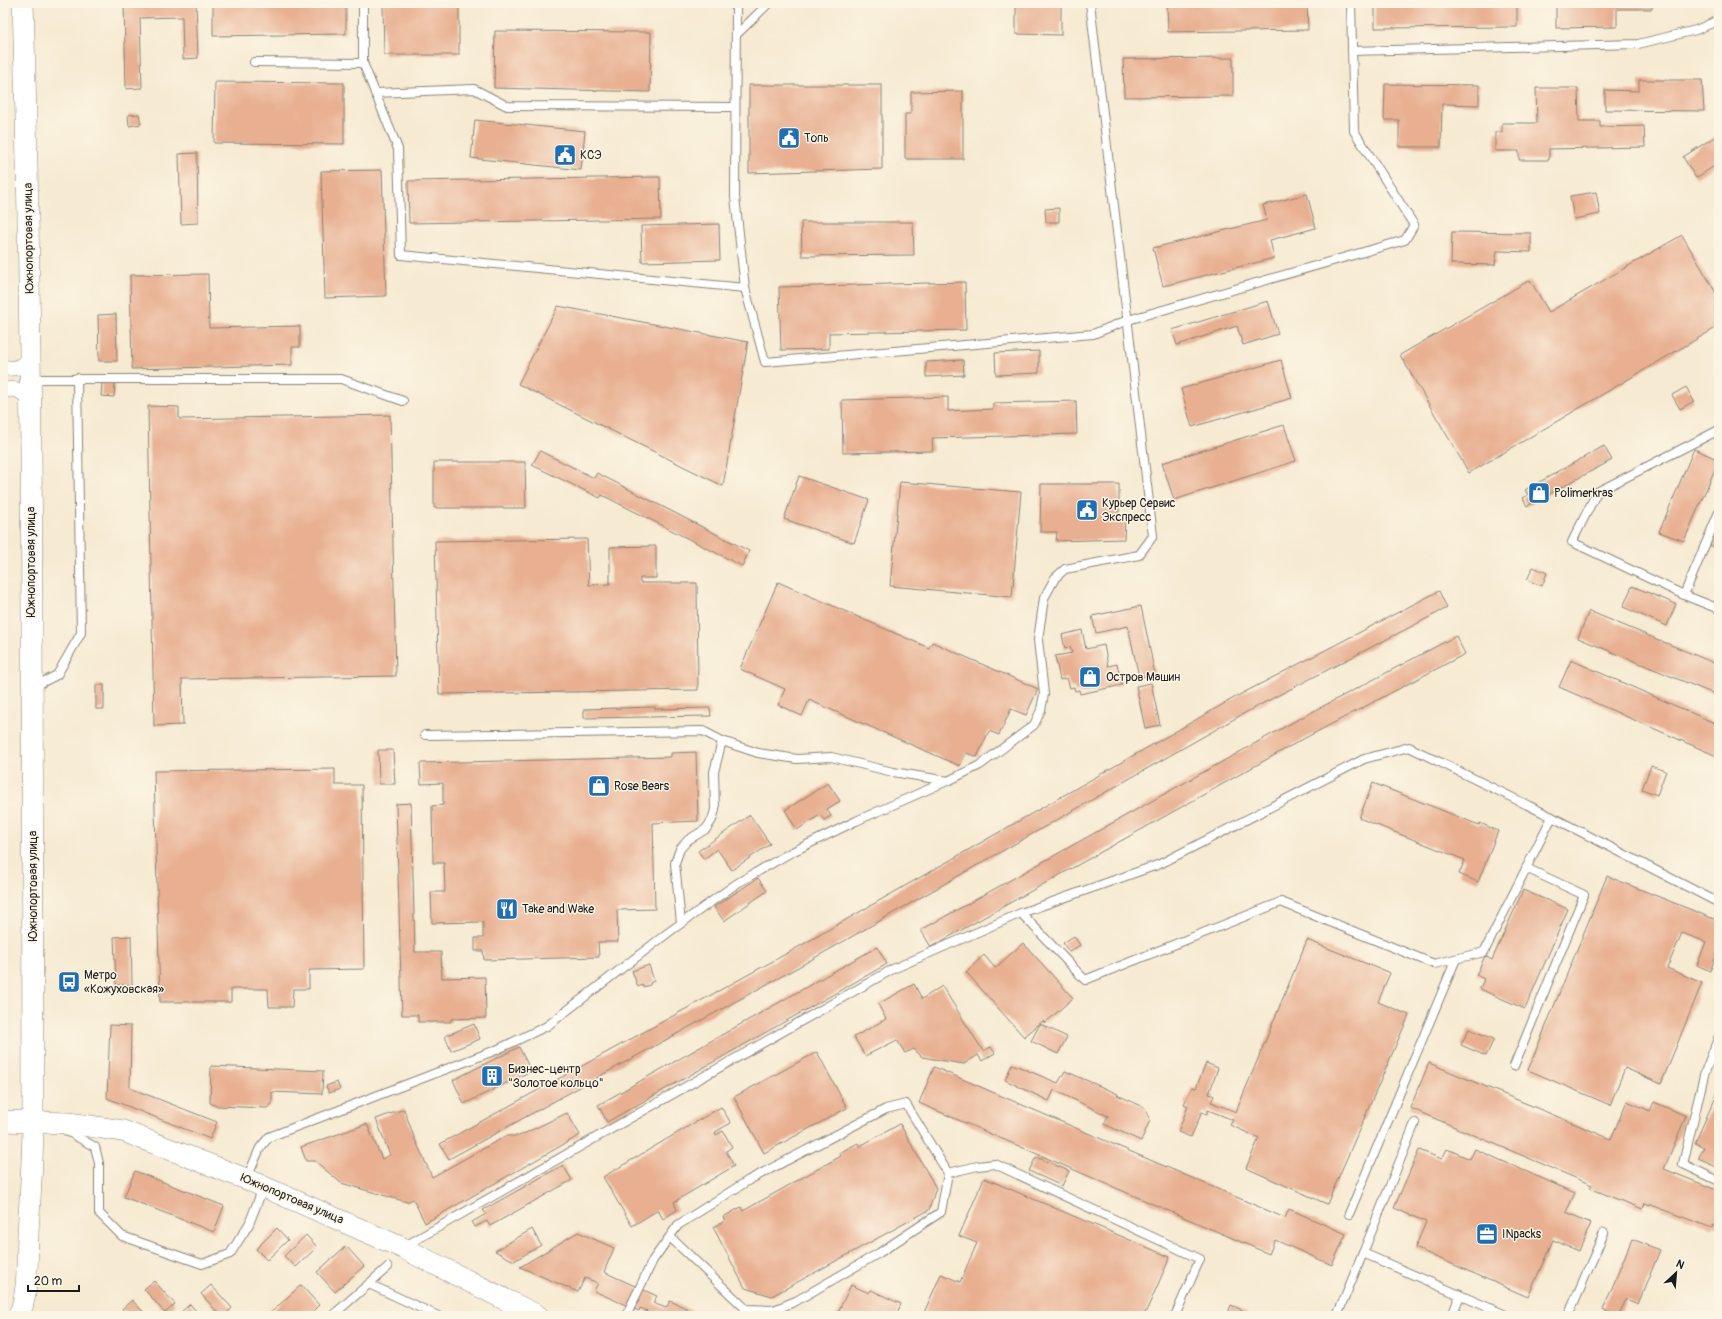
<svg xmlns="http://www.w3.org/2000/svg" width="1722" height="1319" viewBox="0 0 1722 1319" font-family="Pangolin,sans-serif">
<rect width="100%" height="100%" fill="#fcf5e5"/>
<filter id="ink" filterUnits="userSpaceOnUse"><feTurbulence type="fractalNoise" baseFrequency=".025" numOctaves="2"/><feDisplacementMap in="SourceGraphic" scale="8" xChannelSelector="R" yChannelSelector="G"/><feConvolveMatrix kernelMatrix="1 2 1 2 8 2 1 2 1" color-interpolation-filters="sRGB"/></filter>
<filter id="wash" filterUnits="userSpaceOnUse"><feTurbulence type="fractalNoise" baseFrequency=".012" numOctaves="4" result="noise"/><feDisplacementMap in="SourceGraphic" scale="16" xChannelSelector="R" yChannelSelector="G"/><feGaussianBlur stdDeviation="0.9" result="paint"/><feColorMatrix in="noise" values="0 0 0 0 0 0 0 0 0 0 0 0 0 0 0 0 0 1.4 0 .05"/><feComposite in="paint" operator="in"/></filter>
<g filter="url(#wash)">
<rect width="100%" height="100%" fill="#f6ead2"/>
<g id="blocks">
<g fill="#e8af90">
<path d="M124,3H196L198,58L183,59L182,17L140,18L142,88L126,89Z"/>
<path d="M213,3H346V34L213,36Z"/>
<path d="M383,3H459V55H384Z"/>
<path d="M1016,3H1061V35L1016,34Z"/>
<path d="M1167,3H1307L1308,30L1168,32Z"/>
<path d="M1375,3H1517V27L1375,28Z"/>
<path d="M1556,3H1652V9H1617V27L1556,28Z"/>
<path d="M495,31L651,32L650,92L494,88Z"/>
<path d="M1233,58V96L1124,97L1123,59Z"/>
<path d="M1639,80H1702L1704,111L1605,110V90L1639,91Z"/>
<path d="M215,82L344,83V144L214,143Z"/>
<path d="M1385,84L1479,85V105L1442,104L1441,147H1399V120H1384Z"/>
<path d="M749,85H882V169L749,173Z"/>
<path d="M1536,88H1578L1579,121H1600V127L1644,126L1645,147L1549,149V160H1519V151H1495V132H1502V123H1537Z"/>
<path d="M963,91V159H905V114H911V92Z"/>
<path d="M139,114L141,124L129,126L128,115Z"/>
<path d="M475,120L585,131L581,170L471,158Z"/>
<path d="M1719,134V163L1696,178L1683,157Z"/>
<path d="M197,153L198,223L181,224L179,154Z"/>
<path d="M382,170L386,296L325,298L321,171Z"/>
<path d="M660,177L661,219L409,223L408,181Z"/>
<path d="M1596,192L1600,214L1574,219L1570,196Z"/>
<path d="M1307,194L1316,228L1270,240L1274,258L1163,286L1153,248L1267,220L1263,205Z"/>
<path d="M1059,208V222H1046L1045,209Z"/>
<path d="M801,222H913L914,255L802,256Z"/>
<path d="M719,224L720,260L642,262L641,226Z"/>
<path d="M1452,232L1531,233V252L1497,251L1495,265L1451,264Z"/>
<path d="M1682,235L1719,298V326L1469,473L1400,355L1530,280L1549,312Z"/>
<path d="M208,274L209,328L300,326V347H292V365L132,369L130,275Z"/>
<path d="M965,282L966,330L829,333V349L781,350L779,287Z"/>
<path d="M1268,301L1278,334L1243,345L1237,326L1177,345L1172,330Z"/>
<path d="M558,306L748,342L723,486L518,384Z"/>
<path d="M116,314L117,361H99L98,315Z"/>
<path d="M1039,351V373L996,375L995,353Z"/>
<path d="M963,360L964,375L926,377V362Z"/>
<path d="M1281,360L1292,398L1192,427L1181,389Z"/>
<path d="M102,382L115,383L114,397L101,396Z"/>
<path d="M1686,387L1694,401L1680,409L1672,395Z"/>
<path d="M948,397V411L993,409V403L1076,401L1077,434L932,438L933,451L843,453L842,400Z"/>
<path d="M148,406L179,407V419L390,415L396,676L182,679L183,725L154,726Z"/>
<path d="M1284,425L1296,461L1174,500L1162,463Z"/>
<path d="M1604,446L1612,460L1527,506L1523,498L1528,495L1525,490Z"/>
<path d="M1694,449L1719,460L1684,541L1659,532Z"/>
<path d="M540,451L594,478L597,473L749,551L742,566L602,495L600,498L532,465Z"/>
<path d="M434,462H525L526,508H434Z"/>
<path d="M799,476L869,500L854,543L784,519Z"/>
<path d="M900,482L1021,492L1012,597L890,586Z"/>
<path d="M1041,484H1119V520H1125L1124,539L1056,541L1057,532H1040Z"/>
<path d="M1719,522V549L1709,545Z"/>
<path d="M587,539L589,585L610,584V547L656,546V578H640V583H697L698,690L439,694L435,541Z"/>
<path d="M1533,567L1547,573L1542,586L1527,580Z"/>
<path d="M778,582L929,648L932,642L1038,689L1026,715L1011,709L999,735L989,731L977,757L966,753L960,766L809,700L802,716L778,705L785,689L740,669Z"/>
<path d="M1632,586L1676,604L1667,626L1623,607Z"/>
<path d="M1439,591L1447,608L1250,710L802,965L449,1159L440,1144L793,950L1241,694Z"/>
<path d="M1141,606L1155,674L1139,677L1128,626L1096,633L1092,616Z"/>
<path d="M1589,611L1719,665V696L1578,638Z"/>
<path d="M1082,630L1086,649L1104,645L1108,666L1117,664L1122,685L1080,694L1079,690L1075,691L1074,687L1070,688L1067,678L1060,680L1055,656L1072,653L1070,647L1065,649L1062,635Z"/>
<path d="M1456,636L1465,654L1305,738L931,947L921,930L1295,721Z"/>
<path d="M1571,660L1719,725V757L1559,687Z"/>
<path d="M1151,683L1160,725L1145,728L1136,686Z"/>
<rect x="96" y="685" width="8" height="24"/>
<path d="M655,707V709L710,708L711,716L584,718V709Z"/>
<path d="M378,750H393L395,784H379Z"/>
<path d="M696,752L698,821L653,823L655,909L617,910L618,942H598L599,957L484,960L483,951H475V938H483V922L432,923L431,892H445L444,863H433L432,806L443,805V783L421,784L420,763L671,757V753Z"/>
<path d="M1651,766L1666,771L1657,795L1642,789Z"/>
<path d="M335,769V785H362L364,969L309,970V989H293L292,1007H269L268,989H231V1002H160L154,771Z"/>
<path d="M828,783L840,801L827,809L831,816L824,820L820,815L797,830L785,810Z"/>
<path d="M1373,783L1479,825L1480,823L1498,831L1478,882L1459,874L1465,860L1359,818Z"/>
<path d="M411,803L415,952H441L442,978L485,977L486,1018L451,1019V1022H418V1015H402L396,804Z"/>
<path d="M750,815L770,844L732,870L717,849L704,859L698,851Z"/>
<path d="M1607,876L1719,921V949L1710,971L1697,965L1706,942L1682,933L1667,968L1702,983L1661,1084L1625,1068L1610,1105L1528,1070Z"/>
<path d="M758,878L767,891L724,921L714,907Z"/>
<path d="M1523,890L1568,909L1525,1009L1480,989L1484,979L1476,975L1485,956L1492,960Z"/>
<path d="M131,936L132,985H116L114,937Z"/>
<path d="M1074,936L1080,945L1069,952L1063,943Z"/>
<path d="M1307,940L1390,973L1378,1002L1409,1015L1327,1204L1246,1168L1259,1138L1230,1125L1233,1120L1208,1110L1207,1114L1202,1112L1191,1137L1178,1132L1188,1106L1184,1104L1192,1087L1196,1088L1206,1063L1218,1068L1209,1094L1214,1096L1211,1102L1236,1112Z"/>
<path d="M1023,943L1073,998L1045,1023L1043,1021L1024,1037L966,972L984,955L995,968Z"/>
<path d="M877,947L887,964L607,1122L598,1105Z"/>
<path d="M649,965L654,981L650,983V985L643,987L642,985L638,987L632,971Z"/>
<path d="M914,984L922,999L942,986L983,1051L991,1047L995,1053L982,1061L978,1055L964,1064L922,1057L914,1049L905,1053L897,1040L865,1056L854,1037L886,1019L878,1004Z"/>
<path d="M474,1024L480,1039L451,1051L445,1036Z"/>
<path d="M1040,1024L1067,1037L1058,1054L1031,1041Z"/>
<path d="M110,1025L131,1026L130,1088L217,1122L210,1139L107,1098Z"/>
<path d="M1469,1029L1494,1039L1486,1056L1461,1045Z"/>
<path d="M519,1047L531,1071L464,1104L453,1080Z"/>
<path d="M817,1052L847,1108L764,1153L734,1097Z"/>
<path d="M1429,1063L1611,1139L1627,1101L1650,1111L1654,1102L1686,1116L1664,1169L1719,1191V1227L1713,1225L1712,1228L1645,1203L1643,1209L1614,1198L1590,1188L1592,1185L1410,1108Z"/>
<path d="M1012,1064L1058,1083L1065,1071L1118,1094L1117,1095L1144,1107L1150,1120L1141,1141L1104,1124L1108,1116L1054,1090L1049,1101L1005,1080Z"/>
<path d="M211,1066L323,1071L322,1094L272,1092V1104L267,1108L216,1106L210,1103Z"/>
<path d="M934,1067L1285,1218L1289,1209L1346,1234L1332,1265L1275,1240L1269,1254L919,1103Z"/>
<path d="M337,1082L340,1089L329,1093L326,1086Z"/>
<path d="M1719,1089V1168L1698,1159L1704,1147L1695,1143Z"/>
<path d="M721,1107L731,1123L715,1132L716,1135L723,1131L732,1147L726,1151L734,1166L674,1202L677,1210L663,1219L658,1210L632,1226L603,1177Z"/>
<path d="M404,1109L414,1137L432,1177L506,1136H519L567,1113L580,1135L425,1223L413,1199L407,1202L341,1183L315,1161H306L301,1147L367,1124L382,1159L390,1155L376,1119Z"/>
<path d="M900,1124L936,1188L929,1210L772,1296L745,1288L713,1227L725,1221L723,1217L741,1207L743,1211L841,1156L839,1153L858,1143L860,1146Z"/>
<path d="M1447,1149L1470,1159L1475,1149L1575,1193L1566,1212L1591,1223L1579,1251L1553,1240L1528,1297L1415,1248L1426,1222L1394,1208L1419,1150L1442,1159Z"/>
<path d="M1036,1157L1069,1171L1062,1186L1029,1171Z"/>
<path d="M563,1165L572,1180L490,1226L487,1221L475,1227L472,1222L486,1214L483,1210Z"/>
<path d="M135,1171L224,1206L214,1232L124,1197Z"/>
<path d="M984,1178L1170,1257L1144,1316L923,1315L941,1274L960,1282L977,1243L959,1236Z"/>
<path d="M277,1228L288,1240L267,1260L256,1249Z"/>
<path d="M532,1229L541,1245L514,1261L495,1251Z"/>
<path d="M578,1232L614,1248L604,1272L657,1296L653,1303L666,1308L670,1301L704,1316H645L647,1311L640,1308L639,1311L594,1291L598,1283L585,1278L578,1292L520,1267Z"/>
<path d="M306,1235L317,1247L296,1267L284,1256Z"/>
<path d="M1632,1239L1660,1250L1638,1304L1626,1299L1619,1316H1617L1603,1310Z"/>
<path d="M346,1246L364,1266L335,1292L317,1272Z"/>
<path d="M154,1281L175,1304L165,1313L144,1289Z"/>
<path d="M211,1285L232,1308L224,1316H221L201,1294Z"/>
<path d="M301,1285L319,1305L308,1316H267Z"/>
<path d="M851,1285L869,1293L871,1290L901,1304L896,1316H836Z"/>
<path d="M132,1300L147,1316H129L122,1309Z"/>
<path d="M190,1304L200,1316H183L180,1313Z"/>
<path d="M1231,1305L1247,1312L1245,1316H1227Z"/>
</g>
</g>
</g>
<g filter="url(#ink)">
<use href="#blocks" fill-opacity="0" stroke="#898377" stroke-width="1"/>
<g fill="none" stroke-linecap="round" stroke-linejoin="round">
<g stroke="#898377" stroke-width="10">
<g id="lane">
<path d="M363,3V63"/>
<path d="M736,35L769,3"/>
<path d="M1352,51L1638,44L1696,30L1719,20"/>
<path d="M254,62L363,63L398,149L401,255L745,288L735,197L736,3"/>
<path d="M375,93L474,89L507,106L735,107"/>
<path d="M745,288L765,362L1093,334L1128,320L1405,240L1414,225L1354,131L1351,3"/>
<path d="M31,379H341L403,401"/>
<path d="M1719,430L1597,492L1572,542L1684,595L1719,609"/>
<path d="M1684,595L1719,512"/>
<path d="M33,687L57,675L81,633L77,378"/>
<path d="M425,735L703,731L722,741L758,753L797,759L831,757L893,772L948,781L980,765L1034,725L1041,710L1044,694L1038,640L1044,598L1055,578L1065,569L1139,555L1153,536L1090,3"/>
<path d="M1021,913L1085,980L1281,902L1434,964L1484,952L1552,817"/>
<path d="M681,923L675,863L680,849L688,840L706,829L712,820L715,810L714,772L722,741"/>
<path d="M1719,1036L1704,1075L1683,1164L1719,1181"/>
<path d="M1514,1066L1584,895L1526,868"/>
<path d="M1415,1123L1363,1253L1508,1316"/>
<path d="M65,1130L95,1147L99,1163V1213L122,1236L202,1264L230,1254L249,1224L263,1188"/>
<path d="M948,1173L978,1166L995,1164L1200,1259L1175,1316"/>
<path d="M247,1178L260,1148L269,1137L496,1050L547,1026L669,932L736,884L790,853L856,821L947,781"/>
<path d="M1349,1214L1456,959"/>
<path d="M405,1246L893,969L1021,913L1160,864L1364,759L1409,747L1552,817L1719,903"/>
<path d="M369,1284L438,1316"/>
<path d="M332,1316L388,1267"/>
<path d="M626,1316L653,1260L678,1225L749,1180L886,1109L906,1104L948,1173L941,1212L879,1253L796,1301L774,1310L746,1309L670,1237"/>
<path d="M1337,1316L1363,1253"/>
<path d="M1452,1316L1460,1295"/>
<path d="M1568,1316L1604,1233"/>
</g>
</g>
<g stroke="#898377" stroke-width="16">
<g id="street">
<path d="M3,367C16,371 28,365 30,351"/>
<path d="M3,391C16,386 27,392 30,406"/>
</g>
</g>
<g stroke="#898377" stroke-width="22">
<g id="secondary">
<path d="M3,1121L69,1123L123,1131L246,1179L403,1248L538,1316"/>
<path d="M18,1316C29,1299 27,1255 28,1234C30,1196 33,1159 33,1121C32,748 34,375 23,3"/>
</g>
</g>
<use href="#lane" stroke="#fff" stroke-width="8"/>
<use href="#street" stroke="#fff" stroke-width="15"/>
<use href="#secondary" stroke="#fff" stroke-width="21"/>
</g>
</g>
<defs>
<g id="civic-square" transform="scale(1.15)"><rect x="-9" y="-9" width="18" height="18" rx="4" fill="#1f6fb2" stroke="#fcf5e5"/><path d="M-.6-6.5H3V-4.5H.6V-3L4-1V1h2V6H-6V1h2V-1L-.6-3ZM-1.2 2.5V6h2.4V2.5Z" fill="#fff"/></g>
<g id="shop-square" transform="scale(1.15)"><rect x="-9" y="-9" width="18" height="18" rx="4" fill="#1f6fb2" stroke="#fcf5e5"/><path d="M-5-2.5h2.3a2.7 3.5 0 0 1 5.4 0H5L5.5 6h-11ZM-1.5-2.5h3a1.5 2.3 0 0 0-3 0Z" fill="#fff"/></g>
<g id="restaurant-square" transform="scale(1.15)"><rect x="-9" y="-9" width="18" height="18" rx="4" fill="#1f6fb2" stroke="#fcf5e5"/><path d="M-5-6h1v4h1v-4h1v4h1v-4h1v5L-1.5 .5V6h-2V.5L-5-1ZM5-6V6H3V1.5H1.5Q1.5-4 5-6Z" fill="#fff"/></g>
<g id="bus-square" transform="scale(1.15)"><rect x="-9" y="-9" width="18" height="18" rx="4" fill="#1f6fb2" stroke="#fcf5e5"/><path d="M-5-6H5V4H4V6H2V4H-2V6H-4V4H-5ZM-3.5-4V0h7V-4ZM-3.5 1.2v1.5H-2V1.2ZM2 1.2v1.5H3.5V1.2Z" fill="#fff"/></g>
<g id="building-square" transform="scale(1.15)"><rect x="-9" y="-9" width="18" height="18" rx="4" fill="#1f6fb2" stroke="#fcf5e5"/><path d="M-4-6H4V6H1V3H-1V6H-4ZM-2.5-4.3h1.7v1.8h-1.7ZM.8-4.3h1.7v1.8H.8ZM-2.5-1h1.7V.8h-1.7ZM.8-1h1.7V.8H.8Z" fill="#fff"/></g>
<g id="office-square" transform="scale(1.15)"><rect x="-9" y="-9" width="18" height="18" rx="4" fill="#1f6fb2" stroke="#fcf5e5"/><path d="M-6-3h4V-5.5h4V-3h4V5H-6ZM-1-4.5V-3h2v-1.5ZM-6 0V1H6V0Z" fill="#fff"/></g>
</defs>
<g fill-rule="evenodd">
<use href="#civic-square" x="789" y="138"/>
<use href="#civic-square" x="565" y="155"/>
<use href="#shop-square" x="1539" y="493"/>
<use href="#civic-square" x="1087" y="510"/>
<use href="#shop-square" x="1090" y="677"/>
<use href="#shop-square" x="599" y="786"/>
<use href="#restaurant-square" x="507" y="909"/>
<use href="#bus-square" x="69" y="982"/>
<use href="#building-square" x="492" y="1076"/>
<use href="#office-square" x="1487" y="1234"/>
</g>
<g text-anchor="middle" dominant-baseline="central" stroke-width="3" stroke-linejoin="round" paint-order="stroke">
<g font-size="12" fill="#1c1c1c" stroke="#fcf5e5" text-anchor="start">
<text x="804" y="138">Топь</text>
<text x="580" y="155">КСЭ</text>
<text x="1554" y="493">Polimerkras</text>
<text x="1102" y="503">Курьер Сервис<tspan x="1102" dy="14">Экспресс</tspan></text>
<text x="1106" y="677">Остров Машин</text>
<text x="614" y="786">Rose Bears</text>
<text x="522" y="909">Take and Wake</text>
<text x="84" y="975">Метро<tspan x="84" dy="14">«Кожуховская»</tspan></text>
<text x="508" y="1069">Бизнес-центр<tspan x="508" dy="14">"Золотое кольцо"</tspan></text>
<text x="1502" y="1234">INpacks</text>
</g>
<g font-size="12" fill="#1c1c1c" stroke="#fcf5e5">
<text transform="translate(29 238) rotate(-91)">Южнопортовая улица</text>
<text transform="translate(31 562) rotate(-90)">Южнопортовая улица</text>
<text transform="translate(33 886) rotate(-90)">Южнопортовая улица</text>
<text transform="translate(292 1199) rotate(23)">Южнопортовая улица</text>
</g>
</g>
<rect width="1722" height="1319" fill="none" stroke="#fcf5e5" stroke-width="16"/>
<g transform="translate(1676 1273) rotate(26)" stroke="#fcf5e5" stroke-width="3" paint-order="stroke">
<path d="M0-3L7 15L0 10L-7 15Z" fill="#1c1c1c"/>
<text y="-6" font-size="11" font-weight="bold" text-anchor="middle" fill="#1c1c1c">N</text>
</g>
<path d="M28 1285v6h51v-6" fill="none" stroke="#1c1c1c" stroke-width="2"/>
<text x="34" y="1285" font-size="12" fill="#1c1c1c" stroke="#fcf5e5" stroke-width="3" paint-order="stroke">20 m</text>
</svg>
